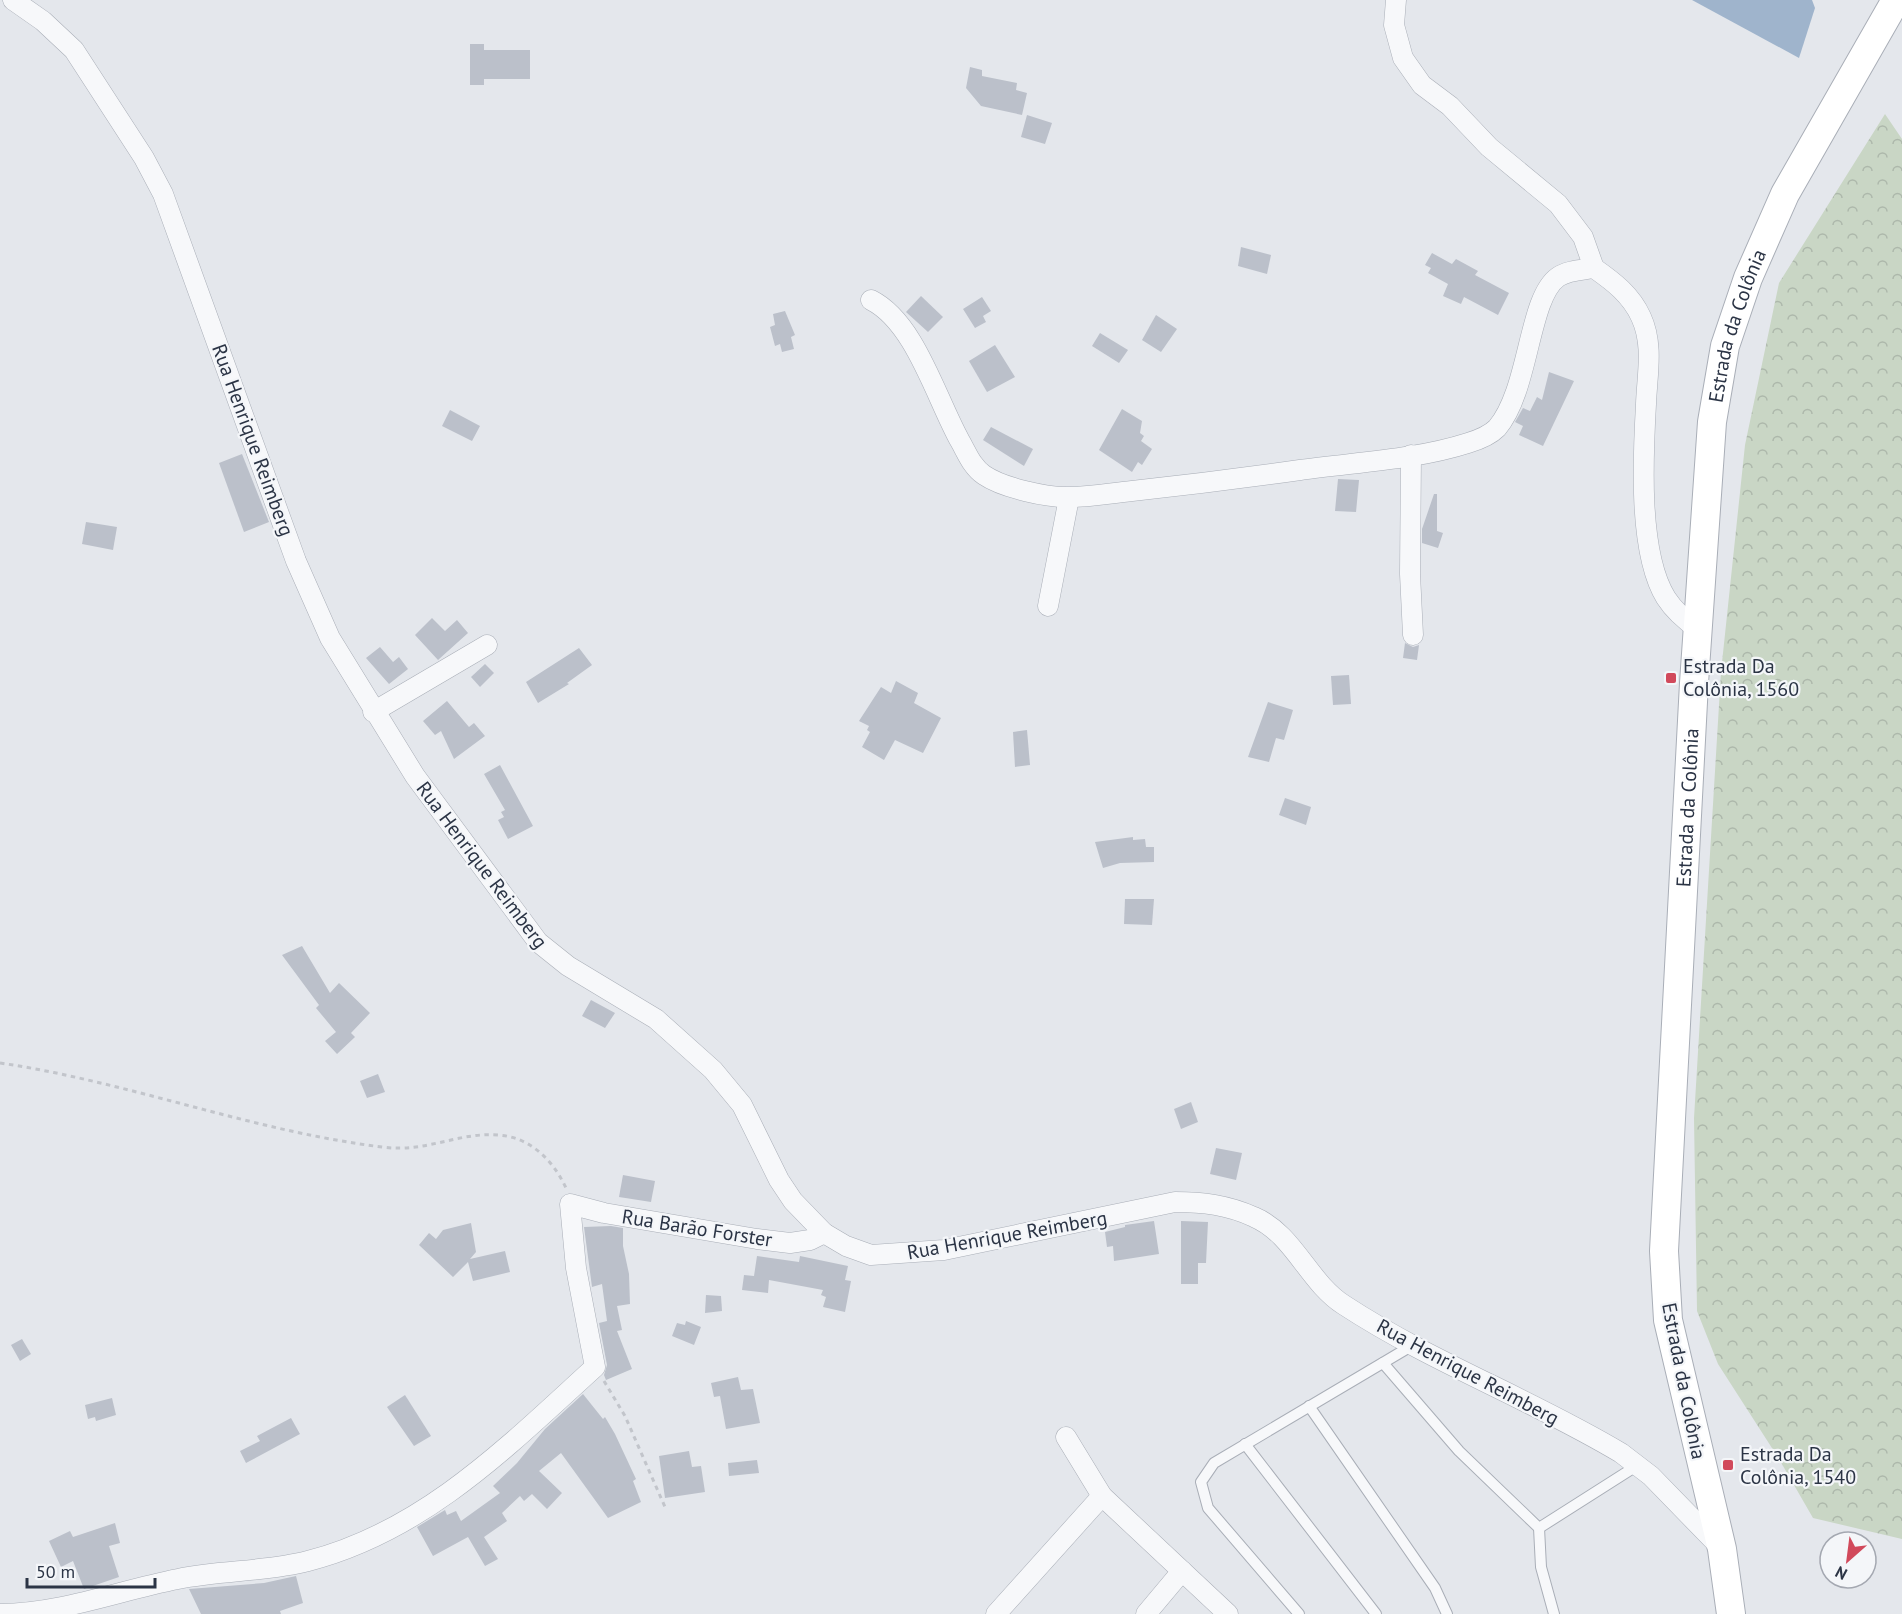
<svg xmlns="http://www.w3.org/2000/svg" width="1902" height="1614" viewBox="0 0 1902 1614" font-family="'PT Sans',sans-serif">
<defs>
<pattern id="forest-crowns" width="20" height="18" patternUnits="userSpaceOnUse" patternTransform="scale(1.5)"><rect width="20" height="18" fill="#c9d6c5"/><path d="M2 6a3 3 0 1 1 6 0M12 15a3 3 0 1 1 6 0" fill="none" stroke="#adb8ab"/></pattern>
</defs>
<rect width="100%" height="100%" fill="#e4e7ec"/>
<path fill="url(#forest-crowns)" d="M1885,114L1902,139V1539L1813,1518L1779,1459L1718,1364L1697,1311L1694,1118L1721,672L1745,445L1779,283Z"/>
<path fill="#9fb4cc" d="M1692,0H1812L1815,8L1799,58Z"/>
<g fill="#bbc0ca">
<path d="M470,44H484V50H530V79H484V85H470Z"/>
<path d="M970,67L982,70V76L1017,83L1016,90L1027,93L1022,115L981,106L966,88Z"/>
<path d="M1027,115L1052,123L1045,144L1021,137Z"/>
<path d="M1241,247L1271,255L1267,274L1238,266Z"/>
<path d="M1432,253L1452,264L1456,259L1478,271L1475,275L1509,293L1498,315L1464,297L1461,304L1443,296L1448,284L1428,273L1431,268L1425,265Z"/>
<path d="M921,296L943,317L928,332L906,312Z"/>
<path d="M982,297L991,311L983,316L986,322L975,328L963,309Z"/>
<path d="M785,311L795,335L791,337L794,349L782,352L780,344L775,346L770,327L775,325L773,314Z"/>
<path d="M1156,315L1177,329L1161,352L1142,340Z"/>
<path d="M1100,333L1128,350L1119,363L1092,346Z"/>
<path d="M995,345L1015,377L987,392L969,361Z"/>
<path d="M1549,372L1574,381L1543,446L1519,435L1523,426L1515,422L1523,408L1530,411L1537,397L1542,400Z"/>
<path d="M1122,409L1142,421L1140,433L1144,436L1141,441L1152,449L1142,465L1138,462L1132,472L1099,450Z"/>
<path d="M450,410L480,426L472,441L442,426Z"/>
<path d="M991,427L1033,449L1024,466L983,440Z"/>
<path d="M242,454L269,522L244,532L219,463Z"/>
<path d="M1338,479L1359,480L1356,512L1335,511Z"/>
<path d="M1434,494H1437V531L1443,533L1438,548L1422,543V529Z"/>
<path d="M86,522L117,527L113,550L82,544Z"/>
<path d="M432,618L445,631L457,620L468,633L438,660L415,635Z"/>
<path d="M1405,643L1413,647L1419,645L1417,660L1403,658Z"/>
<path d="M380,647L393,662L399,657L408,669L389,684L366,658Z"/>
<path d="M579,648L592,665L567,683L569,684L538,703L526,682Z"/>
<path d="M485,664L494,673L480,687L471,677Z"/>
<path d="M1349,675L1351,704L1333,705L1331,676Z"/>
<path d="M896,681L918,693L914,703L941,718L923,753L895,740L884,760L862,747L870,732L867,730L869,726L859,721L881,687L891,693Z"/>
<path d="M447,701L469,727L474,723L485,736L454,759L441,731L435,735L423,721Z"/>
<path d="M1268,702L1293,710L1284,740L1276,738L1269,762L1248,757Z"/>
<path d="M1027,730L1030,765L1015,767L1013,732Z"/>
<path d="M500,765L533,826L508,839L498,820L504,817L501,812L505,810L484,774Z"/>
<path d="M1285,798L1311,807L1306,825L1279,815Z"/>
<path d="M1133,837V840L1145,839L1146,847H1154V862L1120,863L1103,868L1095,842Z"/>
<path d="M1125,899H1154L1152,925L1124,924Z"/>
<path d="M302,946L330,993L339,983L370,1013L351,1033L355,1037L337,1054L325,1041L336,1032L316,1008L319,1005L282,955Z"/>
<path d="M591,1000L615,1013L605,1028L582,1016Z"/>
<path d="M378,1074L385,1092L367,1098L360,1081Z"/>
<path d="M1191,1102L1198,1122L1181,1129L1174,1109Z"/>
<path d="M1216,1148L1242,1153L1236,1180L1210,1174Z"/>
<path d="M623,1175L655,1181L651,1202L619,1197Z"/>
<path d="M1154,1221L1159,1254L1114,1261L1113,1246L1107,1247L1105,1232L1125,1227V1225Z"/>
<path d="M1181,1221L1208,1222L1206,1263H1198V1284H1181Z"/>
<path d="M471,1223L476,1252L470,1259L505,1251L510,1272L473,1281L468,1262L453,1277L419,1245L429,1233L436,1239L443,1230Z"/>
<path d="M611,1226L623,1228V1246L629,1274L630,1304L617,1306L622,1330L617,1331L632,1369L606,1380L604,1375L607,1365L599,1323L607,1321L602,1284L592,1287L584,1227Z"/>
<path d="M757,1256L799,1262L800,1256L848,1266L845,1280L851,1281L845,1312L823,1307L826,1297L821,1295L823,1290L769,1280L768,1293L742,1290L744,1275L754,1276Z"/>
<path d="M706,1295L721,1296L722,1311L705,1313Z"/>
<path d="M686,1321L701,1327L694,1345L672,1336L677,1323L685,1325Z"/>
<path d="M22,1339L31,1354L20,1361L11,1345Z"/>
<path d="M738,1377L741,1390L753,1389L760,1423L726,1429L720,1396L714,1397L711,1383Z"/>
<path d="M583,1394L603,1419L605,1417L615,1434L636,1479L633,1481L641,1502L608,1518L561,1453L539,1471L562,1493L547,1509L532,1494L524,1501L520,1496L502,1513L507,1521L484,1537L498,1559L485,1566L468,1537L433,1556L417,1527L445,1510L447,1515L456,1511L461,1521L500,1493L493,1486L517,1463L545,1429Z"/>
<path d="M405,1395L431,1436L414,1446L387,1407Z"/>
<path d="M112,1398L116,1415L96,1421L95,1417L88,1419L85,1405Z"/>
<path d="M291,1418L300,1434L246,1463L240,1451L260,1441L257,1436Z"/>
<path d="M689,1451L692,1467L701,1466L705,1492L665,1498L659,1456Z"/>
<path d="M757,1460L759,1473L729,1476L728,1463Z"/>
<path d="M115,1523L120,1543L109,1546L119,1577L84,1589L73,1561L61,1567L49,1541L70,1531L73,1537Z"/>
<path d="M296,1576L303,1603L280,1611L281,1614H201L189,1589L264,1583Z"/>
</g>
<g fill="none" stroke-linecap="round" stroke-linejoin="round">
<g stroke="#a9aeb7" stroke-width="12">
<g id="service">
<path d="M1383,1363L1459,1451L1539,1528L1541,1567L1554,1614"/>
<path d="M1309,1406L1435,1588L1447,1614"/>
<path d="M1245,1444L1376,1614"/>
<path d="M1539,1528L1638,1465"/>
<path d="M1299,1614L1208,1508L1201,1482L1214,1463L1413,1345"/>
</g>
</g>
<g stroke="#a9aeb7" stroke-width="21">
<g id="minor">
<path d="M13,0L43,21L74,50L144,158L163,194L296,561L330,638L415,776L538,942L568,966L656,1019L713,1070L742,1105L779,1180L793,1201L824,1233L846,1246L871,1255L944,1250L1175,1202C1203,1202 1228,1205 1254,1217C1294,1234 1308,1282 1344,1305C1431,1362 1531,1399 1621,1453L1651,1476L1722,1549"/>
<path d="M1396,0L1394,25L1403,58L1422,85L1450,106L1489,147L1558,204L1583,237L1594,268"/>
<path d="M871,300C915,322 936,398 960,441C967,453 972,467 984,475C1003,488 1048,498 1070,497C1091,497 1111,493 1132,491C1188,485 1244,478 1300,470C1356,462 1415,460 1468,443C1478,440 1490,435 1497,428C1530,389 1528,298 1558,277C1568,270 1583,270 1594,268C1614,282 1631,295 1641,317C1654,345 1647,375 1646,404C1643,457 1638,553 1666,598C1675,612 1686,621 1699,630"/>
<path d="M1411,455L1410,574L1413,635"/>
<path d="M1048,606L1069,498"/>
<path d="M373,712L487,645"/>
<path d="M1066,1437L1102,1496L1228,1614"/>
<path d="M0,1614C63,1613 117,1591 178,1579C221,1570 266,1572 308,1561C425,1531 509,1445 595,1367L576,1268L570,1204L604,1213L757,1239L790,1243L810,1240L824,1233"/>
<path d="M996,1614L1102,1496"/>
<path d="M1146,1614L1182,1571"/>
</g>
</g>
<g stroke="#a9aeb7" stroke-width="30">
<g id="secondary">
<path id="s1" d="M1731,1614L1722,1549L1668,1320L1664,1251L1694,683L1712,422L1725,346L1748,278L1785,194L1896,0"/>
</g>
</g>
<g stroke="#c2c5cb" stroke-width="3" stroke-dasharray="4.5 4.5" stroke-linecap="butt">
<path d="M0,1063C129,1082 252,1131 382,1147C427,1153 457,1132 498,1135C530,1137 553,1160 566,1188"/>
<path d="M604,1381L625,1416L665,1507"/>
</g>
<use href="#service" stroke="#f7f8fa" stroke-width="10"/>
<use href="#minor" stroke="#f7f8fa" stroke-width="20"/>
<use href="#secondary" stroke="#fff" stroke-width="28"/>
</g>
<g fill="#d1495b" stroke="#f4f6f9" stroke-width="2">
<rect x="1665" y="672" width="12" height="12" rx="3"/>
<rect x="1722" y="1459" width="12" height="12" rx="3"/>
</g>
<g text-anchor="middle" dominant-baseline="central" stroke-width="4.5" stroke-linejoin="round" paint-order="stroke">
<g font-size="20" fill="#2b3445" stroke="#f4f6f9">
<text stroke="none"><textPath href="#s1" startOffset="1300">Estrada da Colônia</textPath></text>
<text transform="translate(253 440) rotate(70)">Rua Henrique Reimberg</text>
<text stroke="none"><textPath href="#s1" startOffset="814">Estrada da Colônia</textPath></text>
<text transform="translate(482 865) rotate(53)">Rua Henrique Reimberg</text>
<text transform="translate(697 1228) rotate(9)">Rua Barão Forster</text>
<text transform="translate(1007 1235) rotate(-10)">Rua Henrique Reimberg</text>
<text transform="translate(1468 1372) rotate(28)">Rua Henrique Reimberg</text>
<text transform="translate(1684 1381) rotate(79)">Estrada da Colônia</text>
</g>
<g font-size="20" fill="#2b3445" stroke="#f4f6f9" text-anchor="start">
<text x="1683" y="666">Estrada Da<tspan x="1683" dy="23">Colônia, 1560</tspan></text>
<text x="1740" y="1454">Estrada Da<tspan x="1740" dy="23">Colônia, 1540</tspan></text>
</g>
</g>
<g transform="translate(1848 1560) rotate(208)"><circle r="28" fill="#f4f6f9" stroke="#a4a8b1" stroke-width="1.5"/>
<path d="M0-4.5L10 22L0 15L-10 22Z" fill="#d1495b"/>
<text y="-9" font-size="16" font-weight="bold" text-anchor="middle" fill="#2b3445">N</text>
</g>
<path d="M27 1578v9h128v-9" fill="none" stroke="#2b3445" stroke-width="3"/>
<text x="36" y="1578" font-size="18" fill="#2b3445" stroke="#f4f6f9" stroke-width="4.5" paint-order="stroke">50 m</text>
</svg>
